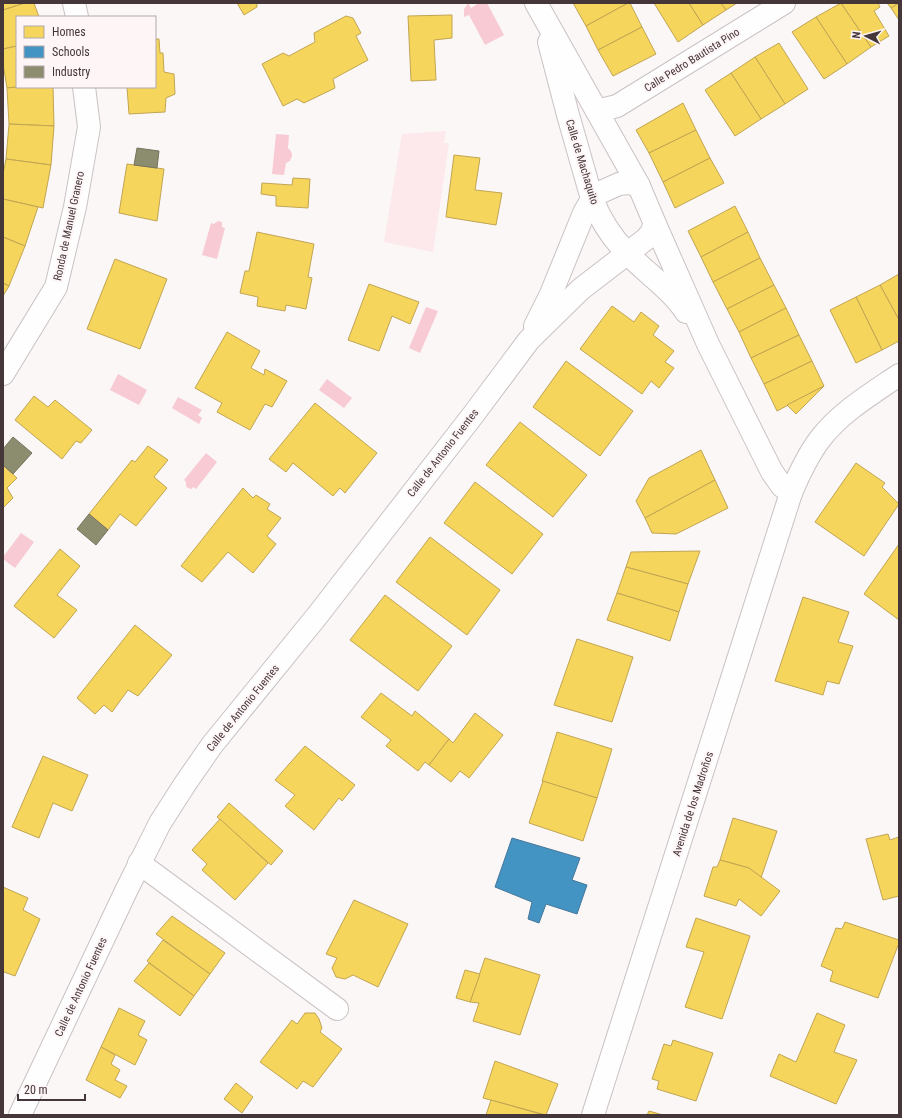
<svg xmlns="http://www.w3.org/2000/svg" width="902" height="1118" viewBox="0 0 902 1118" font-family="'Roboto Condensed',sans-serif">
<rect width="100%" height="100%" fill="#fbf7f7"/>
<path fill="#fde8eb" d="M446,131L444,143H449L433,252L384,242L402,134Z"/>
<g fill="#f8cad3">
<path d="M468,3L471,8L479,3H487L504,35L485,45L469,15L464,17V9Z"/>
<path d="M276,134L289,135L288,148C293,153 293,155 290,161L286,163L284,175L272,174Z"/>
<path d="M218,221L222,222V227L225,228L217,259L202,255L211,223L214,224Z"/>
<path d="M426,307L438,311L420,353L409,348Z"/>
<path d="M118,374L147,390L139,405L110,390Z"/>
<path d="M327,379L352,398L344,408L319,390Z"/>
<path d="M178,397L202,410L198,415L202,418L199,424L172,408Z"/>
<path d="M206,453L217,462L196,489L193,487L192,489L188,488L186,486V482L184,480Z"/>
<path d="M21,533L34,542L15,568L3,559V557Z"/>
</g>
<g fill="#f6d55c" stroke="#c1a552">
<path d="M3,3H25L3,10Z"/>
<path d="M25,3H34L39,17H17V46L3,49V10Z"/>
<path d="M237,3H257V7L244,15Z"/>
<path d="M573,3H628L586,26Z"/>
<path d="M628,3H630L642,27L598,50L586,26Z"/>
<path d="M654,3H689L703,25L678,42Z"/>
<path d="M689,3H721L726,10L703,25Z"/>
<path d="M721,3H737L726,10Z"/>
<path d="M841,3L871,47L847,64L816,17Z"/>
<path d="M841,3H878L880,7L874,11L889,36L871,47Z"/>
<path d="M887,3H899L891,8Z"/>
<path d="M899,3V20L891,8Z"/>
<path d="M452,15V38L434,40L436,80L411,81L408,16Z"/>
<path d="M346,16L353,18L361,33L356,36L368,60L333,79L335,88L304,103L297,99L283,106L262,64L283,53L289,56L315,42L314,33Z"/>
<path d="M816,17L847,64L824,79L792,32Z"/>
<path d="M642,27L656,54L613,76L598,50Z"/>
<path d="M155,39H159L160,53H163L164,72L174,74L175,94L166,98L165,112L129,114L127,87H155Z"/>
<path d="M779,43L808,89L785,104L755,57Z"/>
<path d="M17,46V87L7,88L3,64V49Z"/>
<path d="M755,57L785,104L761,119L731,73Z"/>
<path d="M731,73L761,119L735,136L705,90Z"/>
<path d="M17,87H53L54,126L9,124L7,88Z"/>
<path d="M683,103L696,130L649,153L636,130Z"/>
<path d="M9,124L54,126L51,165L6,159Z"/>
<path d="M696,130L710,158L663,182L649,153Z"/>
<path d="M454,155L480,158L475,190L502,193L496,225L446,217Z"/>
<path d="M710,158L724,183L675,208L663,182Z"/>
<path d="M6,159L51,165L43,208L3,199V174Z"/>
<path d="M127,164L164,169L157,221L119,213Z"/>
<path d="M293,178L310,179L308,208L276,206V196L261,194L262,183L292,185Z"/>
<path d="M3,199L38,207L25,246L3,237Z"/>
<path d="M735,206L748,232L701,257L688,231Z"/>
<path d="M257,232L314,244L308,277L312,278L306,309L286,305L285,311L257,306L258,297L240,293L245,271H249Z"/>
<path d="M748,232L760,258L713,282L701,257Z"/>
<path d="M3,237L25,246L9,286L3,283Z"/>
<path d="M760,258L774,285L727,309L713,282Z"/>
<path d="M115,259L167,279L140,349L87,329Z"/>
<path d="M899,274V320L880,285Z"/>
<path d="M3,283L9,286L3,296Z"/>
<path d="M369,284L419,302L410,324L392,316L379,351L348,340Z"/>
<path d="M774,285L786,308L739,332L727,309Z"/>
<path d="M880,285L899,320V341L882,350L856,297Z"/>
<path d="M856,297L882,350L856,363L830,310Z"/>
<path d="M612,306L634,322L641,312L659,326L653,335L674,351L665,362L674,368L659,388L651,381L642,394L580,349Z"/>
<path d="M786,308L799,335L751,358L739,332Z"/>
<path d="M227,332L260,351L251,368L264,375L265,369L287,381L272,407L265,404L250,430L217,412L222,403L195,388Z"/>
<path d="M799,335L812,361L764,384L751,358Z"/>
<path d="M566,361L633,411L600,456L533,407Z"/>
<path d="M812,361L824,386L777,411L764,384Z"/>
<path d="M824,386L796,414L787,405Z"/>
<path d="M34,396L48,407L55,400L92,430L81,443L76,441L62,459L15,420Z"/>
<path d="M315,403L377,453L345,493L340,488L333,496L293,463L286,472L269,459Z"/>
<path d="M520,422L587,475L553,517L486,465Z"/>
<path d="M148,446L168,460L154,477L167,488L136,526L120,514L108,530L89,514L132,460L135,462Z"/>
<path d="M701,450L715,480L645,518L636,501L649,478Z"/>
<path d="M856,463L885,483L882,487L899,504L864,556L815,522Z"/>
<path d="M3,465L17,478L7,488L13,498L3,508Z"/>
<path d="M715,480L728,508L676,534L652,533L645,518Z"/>
<path d="M475,482L543,534L512,574L444,523Z"/>
<path d="M243,488L253,498L256,495L270,504L267,509L281,518L267,536L276,544L253,573L228,552L202,582L181,566Z"/>
<path d="M430,537L500,590L467,635L396,582Z"/>
<path d="M899,544V620L864,594Z"/>
<path d="M60,549L80,566L57,595L77,610L54,638L14,606Z"/>
<path d="M700,551L688,584L626,567L631,552Z"/>
<path d="M626,567L688,584L679,612L617,593Z"/>
<path d="M617,593L679,612L670,641L607,620Z"/>
<path d="M385,595L452,646L418,691L350,640Z"/>
<path d="M803,597L849,612L838,642L853,646L839,684L827,681L823,695L775,681Z"/>
<path d="M135,625L172,655L138,696L128,690L112,712L104,705L95,714L77,698Z"/>
<path d="M577,639L633,657L612,722L554,705Z"/>
<path d="M381,693L412,716L415,711L449,739L429,765L425,762L418,771L386,746L391,740L361,717Z"/>
<path d="M475,713L503,735L469,778L460,771L451,782L429,765L449,739L453,743Z"/>
<path d="M557,732L612,749L597,798L542,781Z"/>
<path d="M305,746L355,785L342,801L339,798L314,830L285,806L295,795L275,780Z"/>
<path d="M43,756L88,775L72,811L53,803L39,838L12,827Z"/>
<path d="M543,781L597,798L583,841L529,823Z"/>
<path d="M229,803L283,851L271,865L217,817Z"/>
<path d="M733,818L777,831L761,878L749,868L720,860Z"/>
<path d="M220,819L268,863L235,900L202,870L207,864L192,850Z"/>
<path d="M888,834L890,840L899,837V896L883,900L866,839Z"/>
<path d="M720,860L749,868L780,891L761,916L739,899L736,906L704,896L713,867H717Z"/>
<path d="M3,887L28,898L23,910L40,919L15,976L4,972L3,974Z"/>
<path d="M354,900L408,924L378,987L353,975L345,979L336,977L332,968L337,958L326,954Z"/>
<path d="M172,916L225,953L210,974L156,934Z"/>
<path d="M696,918L750,936L722,1019L685,1007L704,952L686,947Z"/>
<path d="M845,922L899,940V943L878,998L830,981L833,971L821,966L836,928L842,929Z"/>
<path d="M163,940L210,974L194,996L147,961Z"/>
<path d="M485,958L540,975L520,1035L473,1021L479,1003L470,1002Z"/>
<path d="M149,963L194,996L180,1016L134,981Z"/>
<path d="M465,970L480,974L470,1002L456,998Z"/>
<path d="M119,1008L145,1021L138,1035L147,1040L135,1065L101,1047Z"/>
<path d="M305,1013H315L319,1019L322,1028L320,1032L342,1049L313,1087L303,1081L297,1089L260,1062L292,1020L297,1024Z"/>
<path d="M817,1013L845,1025L834,1052L857,1060L836,1104L770,1076L779,1054L796,1062Z"/>
<path d="M673,1040L713,1053L696,1101L657,1089L659,1081L652,1079L664,1044L671,1046Z"/>
<path d="M101,1047L115,1055L111,1064L120,1070L115,1080L127,1086L120,1098L86,1080Z"/>
<path d="M495,1061L558,1084L546,1115L483,1098Z"/>
<path d="M236,1083L253,1097L242,1113L224,1099Z"/>
<path d="M491,1100L544,1115H486Z"/>
<path d="M649,1111L663,1115H647Z"/>
</g>
<path fill="#4393c3" stroke="#44779a" d="M512,838L580,858L572,880L587,885L577,914L546,904L539,923L528,919L532,902L495,887Z"/>
<g fill="#8c8c6e" stroke="#77725e">
<path d="M137,148L159,151L157,168L134,165Z"/>
<path d="M13,437L32,453L13,474L3,465V449Z"/>
<path d="M89,514L108,530L96,545L77,529Z"/>
</g>
<g fill="none" stroke-linecap="round" stroke-linejoin="round">
<g stroke="#cac1c3" stroke-width="24">
<g id="minor">
<path d="M74,3L77,17"/>
<path d="M536,3L639,186L655,224L708,344L772,472L782,486L791,493"/>
<path d="M549,42L568,115L592,199C600,219 612,238 627,253C646,273 671,289 686,312"/>
<path d="M597,111L617,106L784,3"/>
<path d="M535,326L551,294L584,213L592,199L601,192L619,184L629,183L639,186"/>
<path d="M3,374L56,287L75,207L89,127L84,87"/>
<path d="M139,863L337,1009"/>
<path d="M20,1115L126,891L160,823L185,784L212,745L317,616L473,415L529,340L581,289L646,239L651,233L655,224"/>
<path d="M593,1115L791,493C799,474 808,455 820,439C841,412 871,394 899,375"/>
</g>
</g>
<use href="#minor" stroke="#fefefe" stroke-width="22"/>
</g>
<g text-anchor="middle" dominant-baseline="central" stroke-width="4" stroke-linejoin="round" paint-order="stroke">
<g font-size="11" fill="#453639" stroke="#fdf5f6">
<text transform="translate(692 60) rotate(-32)">Calle Pedro Bautista Pino</text>
<text transform="translate(582 162) rotate(73)">Calle de Machaquito</text>
<text transform="translate(69 226) rotate(-78)">Ronda de Manuel Granero</text>
<text transform="translate(443 453) rotate(-52)">Calle de Antonio Fuentes</text>
<text transform="translate(243 708) rotate(-51)">Calle de Antonio Fuentes</text>
<text transform="translate(693 804) rotate(-72)">Avenida de los Madroños</text>
<text transform="translate(81 987) rotate(-65)">Calle de Antonio Fuentes</text>
</g>
</g>
<rect width="902" height="1118" fill="none" stroke="#453639" stroke-width="8"/>
<rect x="16" y="16" width="140" height="72" fill="#fdf5f6" stroke="#b3a9aa"/>
<rect x="24" y="26" width="20" height="12" fill="#f6d55c" stroke="#b3a9aa"/>
<text x="52" y="36" font-size="12" fill="#453639">Homes</text>
<rect x="24" y="46" width="20" height="12" fill="#4393c3" stroke="#b3a9aa"/>
<text x="52" y="56" font-size="12" fill="#453639">Schools</text>
<rect x="24" y="66" width="20" height="12" fill="#8c8c6e" stroke="#b3a9aa"/>
<text x="52" y="76" font-size="12" fill="#453639">Industry</text>
<g transform="translate(866 36) rotate(276)" stroke="#fdf5f6" stroke-width="3" paint-order="stroke">
<path d="M0-3L7 15L0 10L-7 15Z" fill="#453639"/>
<text y="-6" font-size="11" font-weight="bold" text-anchor="middle" fill="#453639">N</text>
</g>
<path d="M18 1094v6h67v-6" fill="none" stroke="#453639" stroke-width="2"/>
<text x="24" y="1094" font-size="12" fill="#453639" stroke="#fdf5f6" stroke-width="3" paint-order="stroke">20 m</text>
</svg>
